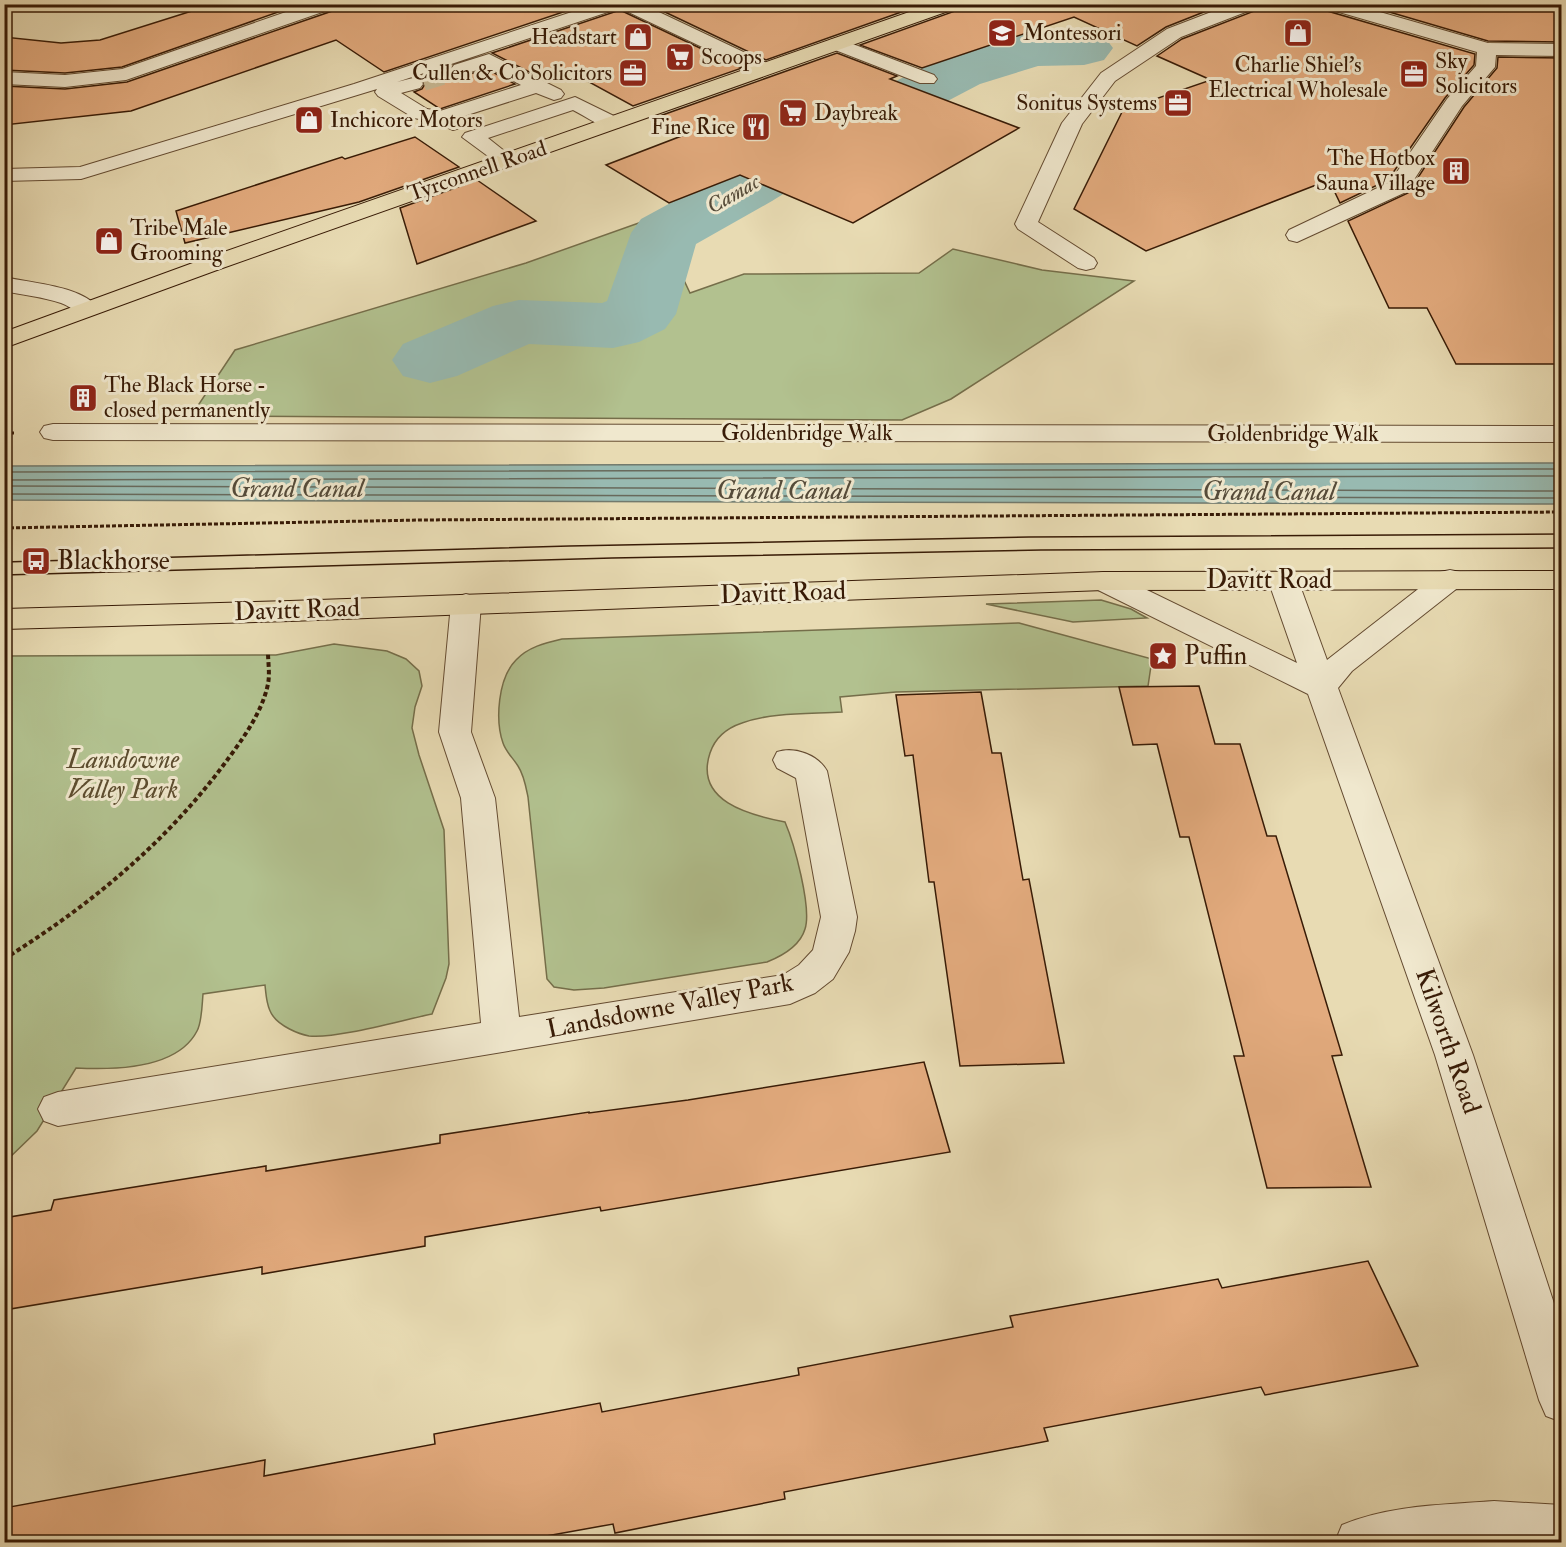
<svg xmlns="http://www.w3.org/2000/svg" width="1566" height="1547" viewBox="0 0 1566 1547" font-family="'IM FELL Double Pica',serif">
<rect width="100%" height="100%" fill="#e8dbb3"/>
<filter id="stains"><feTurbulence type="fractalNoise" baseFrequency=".00333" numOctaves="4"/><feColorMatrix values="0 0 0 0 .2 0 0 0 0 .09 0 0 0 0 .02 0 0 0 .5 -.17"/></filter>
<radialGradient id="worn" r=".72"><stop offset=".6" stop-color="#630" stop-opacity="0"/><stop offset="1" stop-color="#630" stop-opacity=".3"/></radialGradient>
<g fill="#b2c18f" stroke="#756e4a" stroke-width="1.5">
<path d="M908,110L650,265L681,274L690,293L744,274L919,273L953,249L1042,270L1134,281L951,399L902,420L191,416L235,350L526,263L681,208L738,181L741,162Z"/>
<path d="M1101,600L1131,609L1147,618L1073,622L986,604Z"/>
<path d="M1019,623L1152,659L1148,686L896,692L840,697L842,712C810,714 772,712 742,723C727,728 715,738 710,753C694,801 749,815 785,822C794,843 812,908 805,929C800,946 782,956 767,962L604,988L574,990L554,987L547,979L528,797C526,787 524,775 518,766C513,758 506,752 503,743C495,720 498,678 516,660C528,647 545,643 562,639Z"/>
<path d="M334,644L387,651L406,659L419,671L422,686L415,707L412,728L419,755L444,830L449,964L446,978L432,1014C402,1020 337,1039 309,1036C298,1034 280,1026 273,1016C267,1008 266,995 265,985L203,994C202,1005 202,1022 197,1031C177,1070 113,1070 76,1068L37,1131L5,1162V656L276,655Z"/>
</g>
<path fill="#98bab1" stroke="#727a6d" stroke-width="1.5" d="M1561,463V504L4,500L5,466Z"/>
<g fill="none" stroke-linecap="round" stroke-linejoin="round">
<g stroke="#686a5c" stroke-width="1.5">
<path d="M4,472L1562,469"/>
<path d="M4,480L1562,476"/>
<path d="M4,486L1562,491"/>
<path d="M4,494L1562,498"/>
</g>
<path fill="#98bab1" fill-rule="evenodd" d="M1084,31L1104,36L1113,48L1104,60L1084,65L1038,66L980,84L854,150L772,201L696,244L676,314L665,329L639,342L613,348L529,344L457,376L430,383L403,376L392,360L403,344L493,306L519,300L602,303L607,301L631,233L641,219L726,173L810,124L938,60L1033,32Z"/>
</g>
<g fill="#e3ab7e" stroke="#381b06" stroke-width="1.5">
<path d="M214,4H301L122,67L65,73L4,70V37L61,43L100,40Z"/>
<path d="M339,4H587L384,72L336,40L131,111L4,125V86L65,89L127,82L335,10Z"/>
<path d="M648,4H924L766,60Z"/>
<path d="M962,4H1224L1166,27L1137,46L1074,17L922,68L860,45L958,10Z"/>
<path d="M1261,4H1320L1324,10L1475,54L1474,65L1445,98L1388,180L1340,203L1329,180L1146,251L1074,209L1123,110L1211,80L1157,56L1182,39L1257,10Z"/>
<path d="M1362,4H1562V42L1488,41Z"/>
<path d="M620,10L742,68L633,106L571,72L545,80L492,53Z"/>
<path d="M837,53L897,76L890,79L1019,128L853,223L740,175L669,203L606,165L684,135L654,118Z"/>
<path d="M1498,57L1562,58V364H1456L1427,308H1389L1348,221L1408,193L1464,107L1497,68Z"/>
<path d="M450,67L452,74L460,77L487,69L515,84L440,109L414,92L422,89L425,84L419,77Z"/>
<path d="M415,137L459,167L359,202L185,243L176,211L342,157L345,159Z"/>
<path d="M477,180L536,221L417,264L400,208Z"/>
<path d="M1199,686L1215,744H1240L1267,836H1276L1342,1055L1332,1056L1371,1187L1267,1188L1234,1056H1244L1189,837H1180L1157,744L1133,745L1119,687Z"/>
<path d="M981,692L992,753H1001L1023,880L1029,879L1064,1063L960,1066L934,882H929L913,755L905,756L896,695Z"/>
<path d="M924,1062L950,1152L601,1211L600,1207L425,1237V1246L262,1274V1267L4,1310V1218L51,1210L54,1200L266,1166V1171L440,1143V1135L589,1112V1113L688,1100Z"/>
<path d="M1368,1261L1418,1366L1265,1395L1261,1387L1044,1428L1048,1441L784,1492L785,1499L615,1533L613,1524L513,1542H4V1508L265,1460L264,1476L435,1444L434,1434L600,1403L602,1412L799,1375L798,1368L1013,1327L1010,1316L1218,1279L1222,1288Z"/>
</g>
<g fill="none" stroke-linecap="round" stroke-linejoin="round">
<path stroke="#c5b590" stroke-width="20" stroke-dasharray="20 10" stroke-linecap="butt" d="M423,81L461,69"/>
<g stroke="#644b31" stroke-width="2">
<g id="minor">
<path d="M309,4H337L334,8L126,80L65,87L4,84V72L65,75L122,69Z"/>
<path d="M596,4H642L771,65L774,69L771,73H757L620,8L397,82L413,78L420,80L423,84L420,88L401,93L427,109L440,111L521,85L487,67L461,75L454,73L451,69L454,65L489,54L561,90L564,94L561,98L554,100L536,93L458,118L463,124L460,128L453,130L435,122L414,118L378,96L375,92L377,89L81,179L4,181V169L80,167L354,84Z"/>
<path d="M1232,4H1259L1256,8L1181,37L1115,81L1082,124L1038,222L1094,258L1097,263L1094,268L1086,270L1078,268L1018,229L1015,224L1062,123L1101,73L1167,29Z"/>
<path d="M1322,4H1352L1488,43L1562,44V56L1496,55L1495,67L1462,106L1406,192L1297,242L1289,240L1286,235L1289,230L1390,182L1447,99L1476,66L1477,52L1325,8Z"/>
<path d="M837,38L934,75L937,79L934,83H920L830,48L828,44L830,40Z"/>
<path d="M575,97L620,119L623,123L620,127C604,131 587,117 573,110L488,138L517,161L514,165L507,167L500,165L462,137L465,133Z"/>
<path d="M4,277C31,283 83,286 99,309L95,314C79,318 75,308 61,303C43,297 23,295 4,291Z"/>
<path d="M53,424L1562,426V442L53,440L44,438L40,432L44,426Z"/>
<path d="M1450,570L1460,572L1465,579L1460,586L1352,671L1338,688L1473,1055L1562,1328V1422L1546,1416L1539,1400L1435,1055L1308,694L1094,588L1089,581L1094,574L1104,572L1114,574L1297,663L1268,580L1273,573L1283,571L1293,573L1298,580L1327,660L1440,572Z"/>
<path d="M466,594L476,597L481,604L471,732L495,798L519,1017L783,975L799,965L813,950L821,917L796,778L777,768L773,760L777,752C795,746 818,755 827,771L857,917L855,931L849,952L833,979L815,993L790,1004L58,1126L44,1121L38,1109L44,1097L58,1092L481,1023L461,798L439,732L451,604L456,597Z"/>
<path d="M1494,1501L1562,1505V1542H1335L1342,1525C1389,1505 1443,1505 1494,1501Z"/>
</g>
</g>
<g stroke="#381b06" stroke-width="2">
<g id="major">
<path d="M932,4H960L957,8L217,270L4,348V332L201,260Z"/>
<path d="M1562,571V589L1104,590L290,621L4,629V609L290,601L1104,572Z"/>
</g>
</g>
<g stroke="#381b06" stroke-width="3" stroke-dasharray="4 2" stroke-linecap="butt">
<path d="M4,433H16"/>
<path d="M4,528L421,520L1562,512"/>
</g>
<path stroke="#381b06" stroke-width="4" stroke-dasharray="4.5 3" stroke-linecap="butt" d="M4,959C89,906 165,844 225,763C242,740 262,713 268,684C270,674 268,662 268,652"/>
<use href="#minor" fill="#f0e8ce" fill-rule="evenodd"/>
<use href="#major" fill="#e8dbb3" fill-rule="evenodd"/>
<g stroke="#381b06" stroke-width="1.5">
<path d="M4,562L569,546L1029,537L1562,534"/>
<path d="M4,575L612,558L1041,550L1562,548"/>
</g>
</g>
<defs>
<g id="school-square" transform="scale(1.5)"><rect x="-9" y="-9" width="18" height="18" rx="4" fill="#8f2418" stroke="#f0e8ce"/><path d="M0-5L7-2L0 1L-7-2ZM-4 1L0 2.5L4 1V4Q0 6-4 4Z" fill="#fff"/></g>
<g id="shop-square" transform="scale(1.5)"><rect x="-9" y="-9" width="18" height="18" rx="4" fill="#8f2418" stroke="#f0e8ce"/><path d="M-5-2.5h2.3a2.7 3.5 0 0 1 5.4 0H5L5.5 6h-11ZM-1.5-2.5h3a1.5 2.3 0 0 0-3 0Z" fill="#fff"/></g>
<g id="supermarket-square" transform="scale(1.5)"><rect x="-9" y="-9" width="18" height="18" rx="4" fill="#8f2418" stroke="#f0e8ce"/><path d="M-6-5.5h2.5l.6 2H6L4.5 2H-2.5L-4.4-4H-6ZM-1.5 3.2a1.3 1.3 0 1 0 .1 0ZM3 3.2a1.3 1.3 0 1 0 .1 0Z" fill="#fff"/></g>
<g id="office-square" transform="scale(1.5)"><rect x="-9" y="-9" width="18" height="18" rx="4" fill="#8f2418" stroke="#f0e8ce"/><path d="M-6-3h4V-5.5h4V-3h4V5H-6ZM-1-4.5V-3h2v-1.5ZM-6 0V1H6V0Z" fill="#fff"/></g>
<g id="restaurant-square" transform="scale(1.5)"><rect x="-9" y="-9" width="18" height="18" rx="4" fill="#8f2418" stroke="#f0e8ce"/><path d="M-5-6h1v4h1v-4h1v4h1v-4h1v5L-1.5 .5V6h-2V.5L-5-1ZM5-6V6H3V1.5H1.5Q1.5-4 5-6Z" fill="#fff"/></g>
<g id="building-square" transform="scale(1.5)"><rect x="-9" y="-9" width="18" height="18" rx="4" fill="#8f2418" stroke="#f0e8ce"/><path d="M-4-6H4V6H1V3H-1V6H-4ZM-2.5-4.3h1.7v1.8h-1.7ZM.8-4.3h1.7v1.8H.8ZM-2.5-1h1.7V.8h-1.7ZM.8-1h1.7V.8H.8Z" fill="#fff"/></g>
<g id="bus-square" transform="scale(1.5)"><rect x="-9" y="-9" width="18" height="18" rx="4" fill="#8f2418" stroke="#f0e8ce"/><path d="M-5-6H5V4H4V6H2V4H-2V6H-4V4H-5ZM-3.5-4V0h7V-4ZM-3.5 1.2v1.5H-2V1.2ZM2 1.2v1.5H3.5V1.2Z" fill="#fff"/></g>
<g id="sight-square" transform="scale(1.5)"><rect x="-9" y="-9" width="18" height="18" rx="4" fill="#8f2418" stroke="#f0e8ce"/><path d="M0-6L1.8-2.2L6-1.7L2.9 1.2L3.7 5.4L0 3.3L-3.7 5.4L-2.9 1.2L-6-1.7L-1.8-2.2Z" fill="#fff"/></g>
</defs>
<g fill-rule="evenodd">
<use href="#school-square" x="1002" y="33"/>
<use href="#shop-square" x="1298" y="33"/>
<use href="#shop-square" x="638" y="37"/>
<use href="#supermarket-square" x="680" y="57"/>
<use href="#office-square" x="633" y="73"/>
<use href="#office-square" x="1414" y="74"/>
<use href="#office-square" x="1178" y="103"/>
<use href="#supermarket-square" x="793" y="113"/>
<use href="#shop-square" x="309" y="120"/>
<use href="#restaurant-square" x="756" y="127"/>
<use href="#building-square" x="1456" y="171"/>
<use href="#shop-square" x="109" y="241"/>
<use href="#building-square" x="83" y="398"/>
<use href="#bus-square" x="36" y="561"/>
<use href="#sight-square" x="1163" y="656"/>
</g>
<g text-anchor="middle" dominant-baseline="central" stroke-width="6" stroke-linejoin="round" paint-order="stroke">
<g font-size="22" fill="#381b06" stroke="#f0e8ce" text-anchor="start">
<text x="1023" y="33">Montessori</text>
<text x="617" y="37" text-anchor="end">Headstart</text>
<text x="701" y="57">Scoops</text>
<text x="1435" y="61">Sky<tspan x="1435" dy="25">Solicitors</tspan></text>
<text x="1298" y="65" text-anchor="middle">Charlie Shiel's<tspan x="1298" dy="25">Electrical Wholesale</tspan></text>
<text x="612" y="73" text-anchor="end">Cullen &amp; Co Solicitors</text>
<text x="1157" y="103" text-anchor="end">Sonitus Systems</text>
<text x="814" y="113">Daybreak</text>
<text x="330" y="120">Inchicore Motors</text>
<text x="735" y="127" text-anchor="end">Fine Rice</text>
<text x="1435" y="158" text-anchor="end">The Hotbox<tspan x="1435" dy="25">Sauna Village</tspan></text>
<text x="130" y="228">Tribe Male<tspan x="130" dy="25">Grooming</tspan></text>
<text x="104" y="385">The Black Horse -<tspan x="104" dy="25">closed permanently</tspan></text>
</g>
<g font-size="22" fill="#381b06" stroke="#f0e8ce">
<text transform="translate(477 171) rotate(-19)">Tyrconnell Road</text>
<text x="807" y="433">Goldenbridge Walk</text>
<text x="1293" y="434">Goldenbridge Walk</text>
</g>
<g font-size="22" font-style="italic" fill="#554b39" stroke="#f0e8ce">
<text transform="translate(733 194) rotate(-30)">Camac</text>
</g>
<g font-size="26" fill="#381b06" stroke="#f0e8ce" text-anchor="start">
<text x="57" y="561">Blackhorse</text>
<text x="1184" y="656">Puffin</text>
</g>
<g font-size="26" fill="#381b06" stroke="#f0e8ce">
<text x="1269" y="580">Davitt Road</text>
<text transform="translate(783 593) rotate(-2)">Davitt Road</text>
<text transform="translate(297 610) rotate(-2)">Davitt Road</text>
<text transform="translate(670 1006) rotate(-11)">Landsdowne Valley Park</text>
<text transform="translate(1448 1041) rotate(71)">Kilworth Road</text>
</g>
<g font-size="26" font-style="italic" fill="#5d4d2f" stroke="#f0e8ce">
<text x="123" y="760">Lansdowne<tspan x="123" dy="30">Valley Park</tspan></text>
</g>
<g font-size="27" font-style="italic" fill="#554b39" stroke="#f0e8ce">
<text x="297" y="488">Grand Canal</text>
<text x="783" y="490">Grand Canal</text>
<text x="1269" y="491">Grand Canal</text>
</g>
</g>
<rect width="1566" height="1547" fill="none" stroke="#e8dbb3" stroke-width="24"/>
<rect x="6" y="6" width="1554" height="1535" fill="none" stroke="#381b06" stroke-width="3"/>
<rect x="12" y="12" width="1542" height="1523" fill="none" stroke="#381b06" stroke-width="1.5"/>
<rect width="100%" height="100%" filter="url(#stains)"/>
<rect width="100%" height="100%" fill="url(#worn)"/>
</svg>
